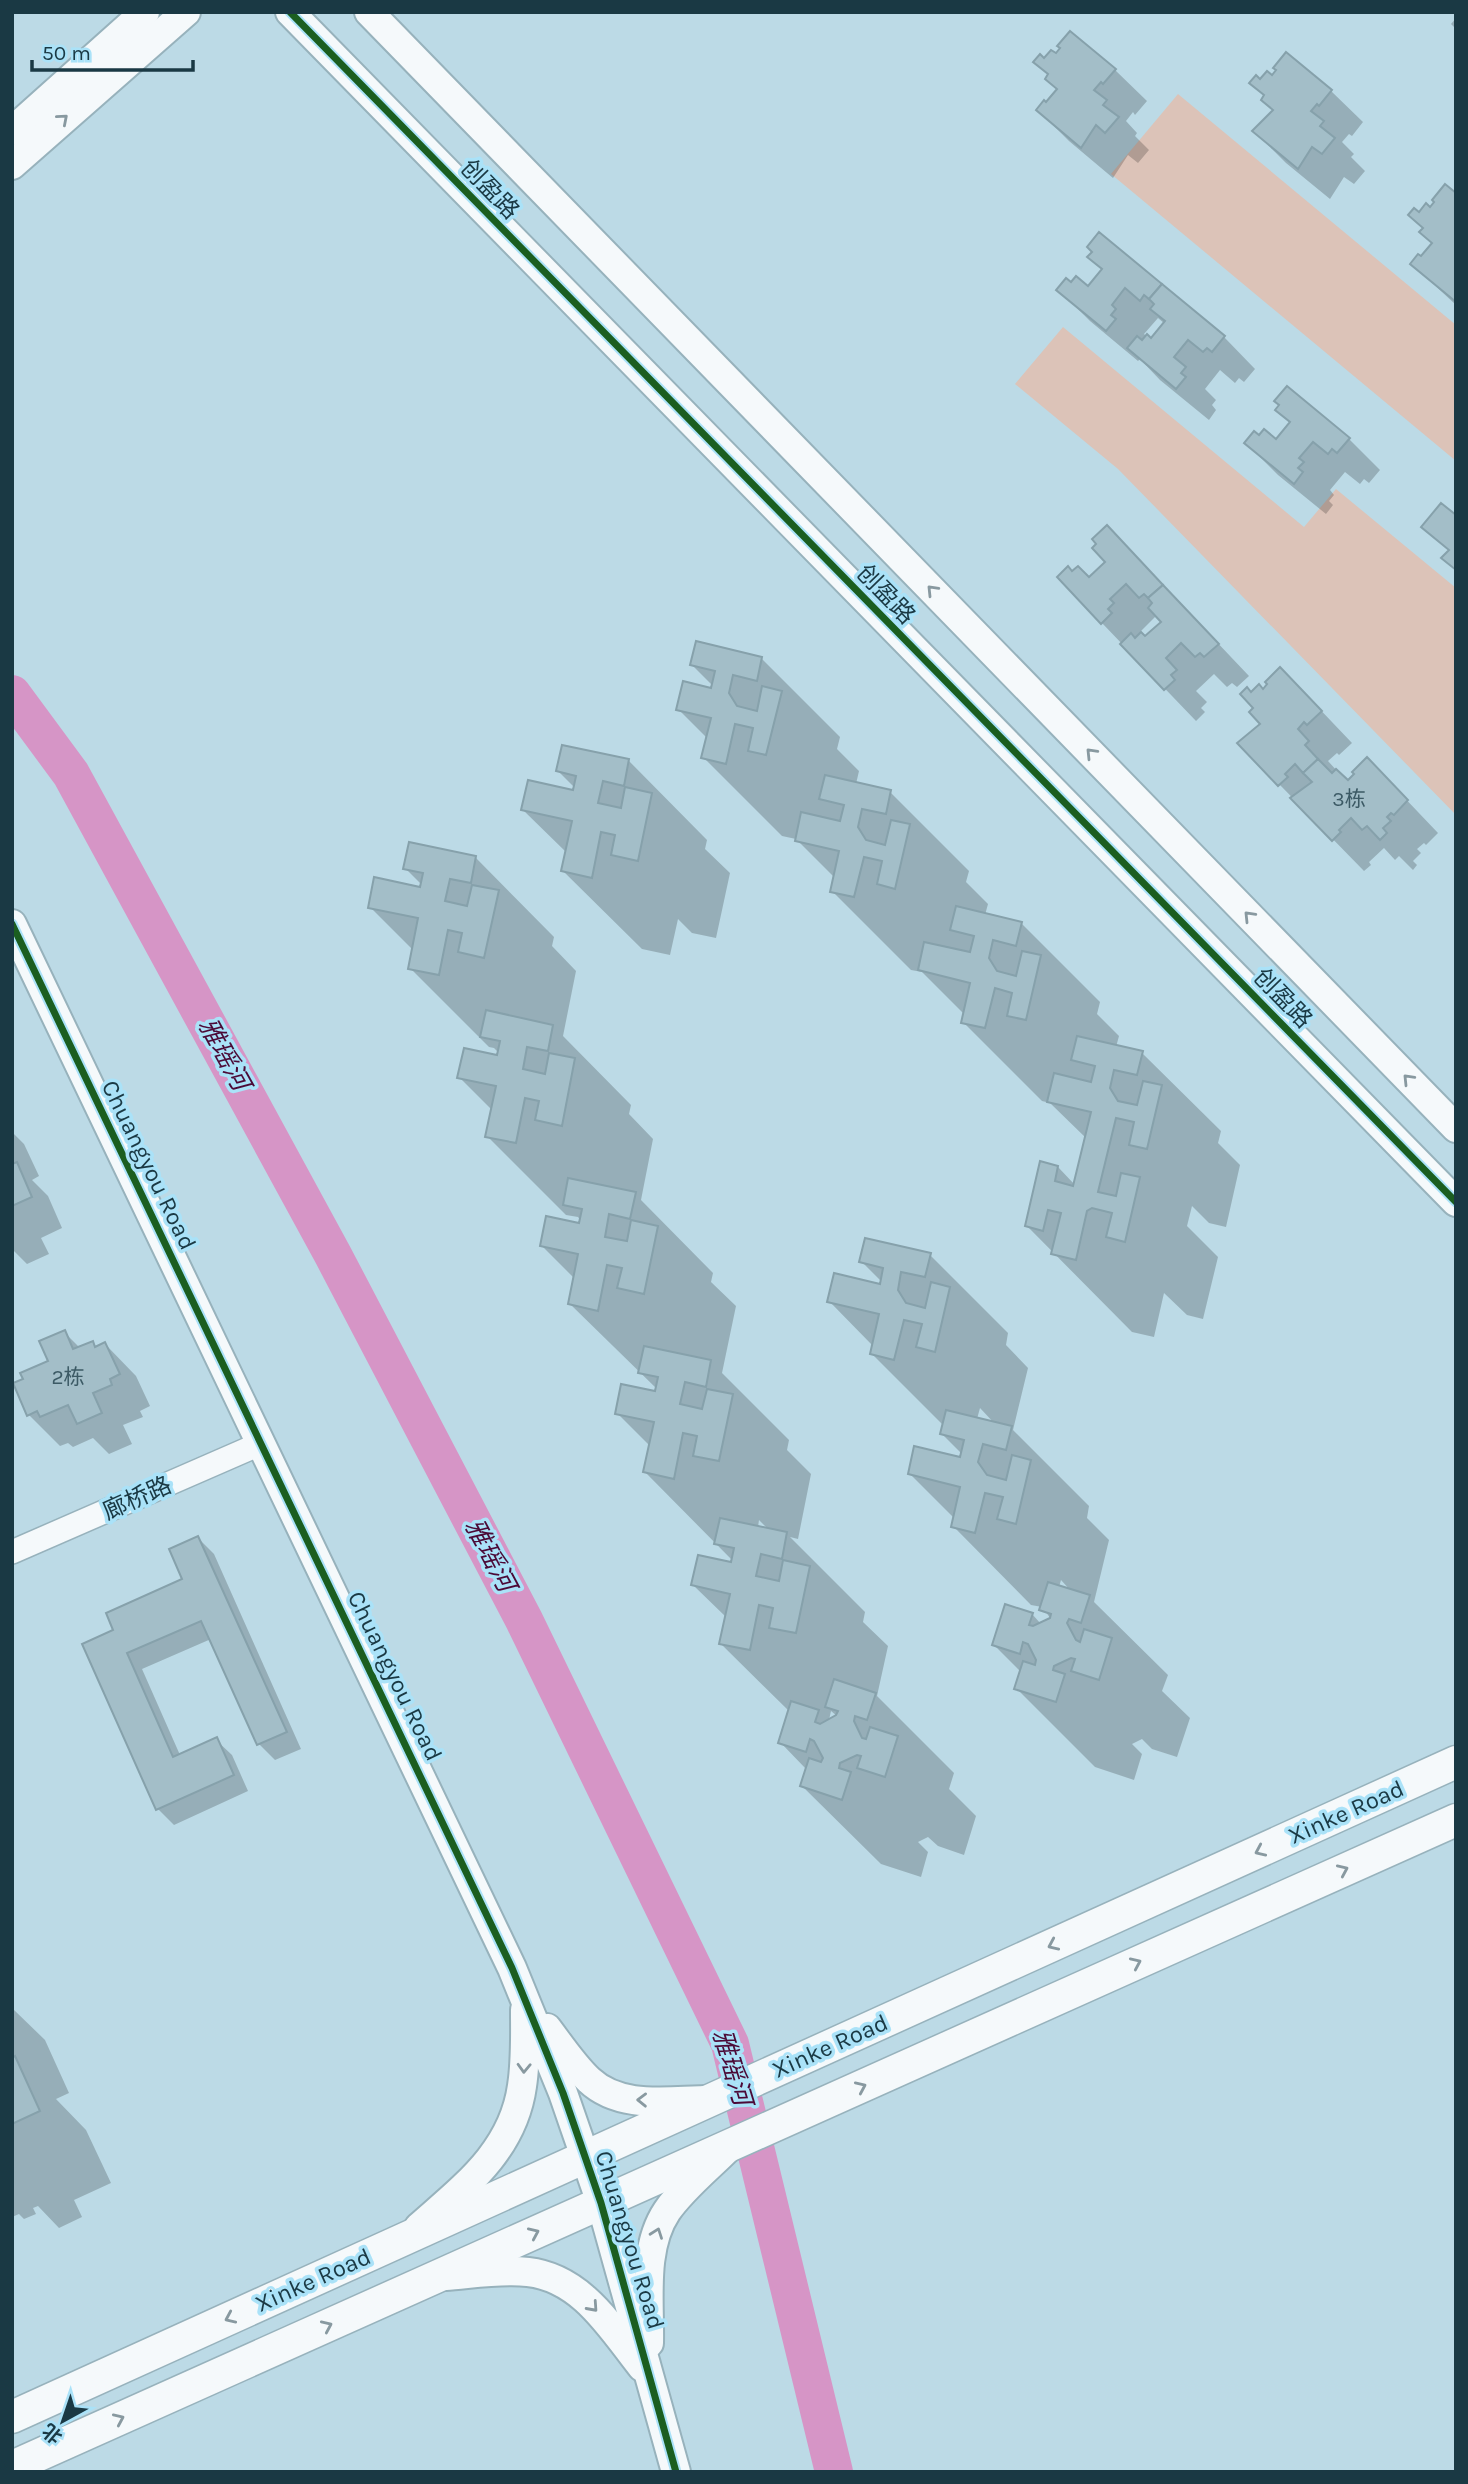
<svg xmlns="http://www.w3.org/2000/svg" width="1468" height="2484" viewBox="0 0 1468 2484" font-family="Karla,'Noto Sans SC',sans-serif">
<rect width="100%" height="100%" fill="#bcdae6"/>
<g fill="#dcc3b8">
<path d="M1178,94L1456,325V461L1111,174Z"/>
<path d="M1063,327L1304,527L1336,489L1456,588V815L1118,469L1015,384Z"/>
</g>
<g fill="#0003" fill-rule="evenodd">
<path d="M1456,18V29L1451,24Z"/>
<path d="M1071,33L1115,70L1147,101L1135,115L1133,112L1126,121L1137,133L1135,136L1149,150L1138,163L1128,155L1113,178L1069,141L1038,110L1046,105L1059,90L1050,75L1045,60L1056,56Z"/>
<path d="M1287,54L1331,91L1363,122L1352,136L1349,134L1342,142L1354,154L1351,157L1365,171L1354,184L1344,177L1330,199L1286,163L1254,131L1275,111L1266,97L1261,82L1272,77Z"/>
<path d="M1456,195V305L1412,264L1421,258L1433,244L1424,229L1419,214Z"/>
<path d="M1090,257L1224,337L1255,369L1244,382L1239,378L1235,383L1220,370L1205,389L1216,400L1212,405L1216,410L1209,420L1160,380L1140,359L1138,361L1090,321L1059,290L1071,284L1088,288L1103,270ZM1158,318L1165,324L1151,340L1144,334Z"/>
<path d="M1277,410L1349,439L1380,470L1369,483L1364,479L1360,484L1345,472L1330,490L1334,495L1329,501L1333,505L1326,514L1278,475L1246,443L1276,442L1291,424Z"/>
<path d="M1138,559L1249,676L1237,687L1232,683L1227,687L1214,674L1196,691L1207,702L1201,708L1205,712L1196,721L1102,623L1072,573L1089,579ZM1157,615L1163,622L1146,638L1140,632Z"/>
<path d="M761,658L840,737L837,749L859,771L856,784L890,792L969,871L966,882L988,904L985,915L1021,923L1100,1002L1097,1014L1119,1036L1116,1047L1142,1053L1221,1131L1218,1143L1240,1165L1226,1227L1209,1223L1192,1206L1187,1226L1218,1257L1203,1319L1187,1315L1164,1293L1154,1337L1132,1332L1027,1226L1058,1167L1075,1185L1087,1139L1050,1103L1042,1101L963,1022L965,1015L922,972L911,970L832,891L835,878L796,839L782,836L703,757L708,739L678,709L712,690L713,686L692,665Z"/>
<path d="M1263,691L1312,701L1352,743L1339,755L1337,753L1328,761L1348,783L1398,791L1438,833L1426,845L1424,843L1417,849L1421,853L1413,861L1417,865L1413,870L1399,856L1395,860L1384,848L1369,862L1371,865L1364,871L1239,743L1263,724L1251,694Z"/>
<path d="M629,761L707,840L705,849L730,873L716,938L692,933L678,919L670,955L642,949L563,871L567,853L523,810L575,792V788L558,771Z"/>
<path d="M476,858L554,937L552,946L576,971L563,1036L631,1105L629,1114L653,1139L641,1200L713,1273L711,1282L736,1306L722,1373L789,1440L787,1450L811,1474L798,1539L790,1537L865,1612L863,1622L888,1646L877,1696L954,1773L949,1789L976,1816L964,1855L938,1846L928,1837L918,1842L928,1852L921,1877L881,1864L802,1786L807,1770L780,1742L790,1712L721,1644L727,1618L693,1585L733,1564V1561L645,1472L650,1446L617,1413L656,1393L657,1389L570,1304L575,1279L541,1245L581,1225V1221L578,1217L566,1215L487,1136L493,1111L459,1077L498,1057L499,1053L494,1048L489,1047L410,968L414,951L370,907L421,889L422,885L405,868ZM759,1520L769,1530L758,1527ZM831,1711L837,1716L829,1720Z"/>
<path d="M12,1132L24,1144L39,1176L32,1180L48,1196L62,1228L41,1238L49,1254L27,1264L12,1249Z"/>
<path d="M930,1255L1008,1333L1006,1345L1028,1368L1013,1430L1089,1506L1087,1518L1109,1540L1094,1602L1168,1675L1162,1691L1190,1718L1177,1757L1152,1749L1142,1739L1132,1744L1142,1754L1134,1780L1095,1767L1016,1688L1021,1672L994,1645L1032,1614L1041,1624L1051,1619L1042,1607L1031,1605L953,1526L954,1518L910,1474L962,1459L963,1455L942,1434L944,1426L872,1354L873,1346L829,1301L881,1286L882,1282L861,1261ZM980,1408L995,1424L977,1419ZM1061,1580L1071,1591L1059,1587Z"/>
<path d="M64,1332L80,1348L92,1343L97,1348L105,1344L136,1376L150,1406L140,1411L143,1417L123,1425L132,1444L109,1454L93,1438L73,1447L68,1443L60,1446L29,1415Z"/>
<path d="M198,1538L214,1554L301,1749L275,1760L259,1744L211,1639L142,1669L180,1755L216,1740L232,1755L248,1791L174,1825L158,1809L116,1631L185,1580Z"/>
<path d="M12,2008L45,2040L69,2093L56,2099L86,2130L111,2183L74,2200L82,2217L59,2228L38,2206L33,2208L36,2214L24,2219L19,2214L12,2217Z"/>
</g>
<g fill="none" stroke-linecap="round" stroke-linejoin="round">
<path stroke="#d695c6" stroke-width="38" d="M12,694L71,774L333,1255L524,1620L730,2044L834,2472"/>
</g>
<g fill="#a3bec8" stroke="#86a1ab" stroke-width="2">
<path d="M1070,31L1116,69L1103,84L1101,82L1094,90L1107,100L1103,105L1119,117L1105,133L1096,125L1081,148L1036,110L1044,100L1046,102L1057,89L1045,79L1048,74L1033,62L1040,54L1044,58L1051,50L1056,53L1060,48L1057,46Z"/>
<path d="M1286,52L1332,90L1319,106L1317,104L1311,111L1324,121L1320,126L1335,138L1322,154L1312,147L1298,169L1252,131L1273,110L1261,100L1264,95L1249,83L1256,75L1260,79L1267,71L1272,75L1276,70L1273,68Z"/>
<path d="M1445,184L1456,193V302L1410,264L1418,254L1421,256L1432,243L1419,232L1423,228L1408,215L1414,208L1419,212L1426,203L1430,207L1434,202L1432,200Z"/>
<path d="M1099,232L1162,284L1149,299L1144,295L1140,301L1125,288L1112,305L1116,309L1111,315L1116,319L1106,331L1056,290L1066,278L1071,282L1076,276L1088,286L1102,269L1087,257L1092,252L1087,247Z"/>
<path d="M1162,284L1225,336L1212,352L1207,348L1203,352L1188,340L1174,357L1186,367L1181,373L1186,377L1176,389L1127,348L1137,336L1142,340L1147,334L1151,338L1165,321L1150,309L1154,304L1149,299Z"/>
<path d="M1287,386L1350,438L1337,453L1332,449L1328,454L1313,442L1299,458L1304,462L1298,468L1303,472L1294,484L1244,443L1254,431L1259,435L1264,429L1276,439L1290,422L1275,410L1279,405L1274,401Z"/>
<path d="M1441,503L1456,515V570L1441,558L1449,550L1421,527Z"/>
<path d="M1107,525L1163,585L1148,598L1144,594L1139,598L1126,584L1110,599L1114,603L1108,609L1112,613L1101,624L1057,577L1068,566L1072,571L1078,566L1089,577L1105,562L1092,548L1096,544L1092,539Z"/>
<path d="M1163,585L1219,644L1204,657L1200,653L1195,657L1181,643L1166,658L1177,670L1171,675L1175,680L1164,690L1120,644L1131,633L1135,638L1141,632L1145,636L1161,622L1148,608L1152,603L1148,598Z"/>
<path d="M696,641L762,657L757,681L733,675L729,693L737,706L757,711L762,686L782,691L766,755L748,751L753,728L735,724L726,764L701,758L711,718L676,710L683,681L711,688L715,671L690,665Z"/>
<path d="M1280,667L1322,711L1307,725L1304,722L1298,729L1309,741L1305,745L1318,759L1303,773L1295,764L1285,774L1288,777L1278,786L1237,743L1260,724L1249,712L1253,708L1240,694L1247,687L1251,692L1259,684L1263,689L1267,684L1265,682Z"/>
<path d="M562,745L629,759L624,786L603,781L598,803L621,808L625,787L652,793L638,861L611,855L615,835L601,832L592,878L561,871L572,821L521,810L528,780L573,790L576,776L556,771Z"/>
<path d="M1367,757L1408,800L1394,815L1391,813L1387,817L1391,821L1383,828L1387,833L1380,840L1367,826L1362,830L1351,818L1339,830L1341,832L1332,841L1290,798L1312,782L1303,773L1318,759L1332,773L1336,769L1348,780L1354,774L1352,772Z"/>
<path d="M825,775L891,790L886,814L862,809L858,827L866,840L885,845L891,820L910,824L895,889L877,884L882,861L864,857L854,897L830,892L839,851L795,841L801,812L840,821L844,805L819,799Z"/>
<path d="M409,842L476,856L471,883L450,879L445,901L467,906L472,885L499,890L484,958L458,952L462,933L448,930L439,975L408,969L418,918L368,908L374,877L420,887L423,873L403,869Z"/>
<path d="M956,906L1022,922L1016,946L993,940L989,958L997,971L1016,976L1022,951L1041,955L1026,1020L1007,1016L1012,993L995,988L985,1028L961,1023L970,983L918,970L924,942L970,952L974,936L950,930Z"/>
<path d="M486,1010L553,1025L548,1051L527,1047L523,1069L545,1074L549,1053L575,1058L562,1126L535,1120L539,1101L525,1098L516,1143L485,1137L496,1086L457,1078L464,1048L497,1055L500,1041L480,1037Z"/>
<path d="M1077,1036L1143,1051L1137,1075L1114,1070L1110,1088L1118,1101L1137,1105L1143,1081L1162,1085L1147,1149L1129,1145L1134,1122L1116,1118L1098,1192L1116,1196L1121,1173L1140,1177L1125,1242L1106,1237L1112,1213L1092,1208L1087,1211L1076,1260L1051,1254L1061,1213L1048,1210L1043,1231L1025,1226L1040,1161L1058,1166L1055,1181L1073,1186L1091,1112L1047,1102L1054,1073L1091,1082L1095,1066L1071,1060Z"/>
<path d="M17,1162L32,1197L12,1206V1164Z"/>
<path d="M568,1178L636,1192L630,1219L609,1214L605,1237L627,1241L631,1220L658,1226L644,1294L617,1288L622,1268L607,1265L598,1311L568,1304L578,1254L540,1246L546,1216L579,1223L582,1209L563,1205Z"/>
<path d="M865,1238L931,1253L925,1277L901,1272L898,1290L906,1303L925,1308L931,1282L950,1287L935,1352L916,1347L922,1324L904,1320L894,1360L870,1354L879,1314L827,1302L834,1273L880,1284L883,1268L859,1262Z"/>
<path d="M65,1330L73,1349L93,1341L95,1347L105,1342L120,1374L110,1379L112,1385L93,1393L102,1413L77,1424L68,1405L40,1417L37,1411L27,1416L13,1383L23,1379L20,1373L48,1361L39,1341Z"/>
<path d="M644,1346L711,1360L706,1387L685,1382L680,1404L702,1409L707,1389L733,1394L719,1461L693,1456L697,1436L683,1433L674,1479L643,1472L654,1422L615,1414L621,1384L655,1391L658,1377L638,1373Z"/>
<path d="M946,1410L1012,1426L1006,1450L983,1444L978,1462L987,1475L1006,1480L1012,1455L1031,1460L1016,1524L997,1519L1003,1497L985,1493L975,1533L951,1527L960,1487L908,1474L914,1446L960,1457L964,1440L940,1434Z"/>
<path d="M720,1518L787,1532L782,1559L761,1554L756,1576L779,1581L783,1560L810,1566L796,1633L769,1628L773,1608L759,1605L750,1650L719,1644L730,1594L691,1585L698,1555L731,1562L734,1548L714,1544Z"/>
<path d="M198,1536L287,1732L257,1745L201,1621L127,1653L173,1757L217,1737L234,1775L156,1810L82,1644L113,1630L106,1613L182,1579L169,1549Z"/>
<path d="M1048,1582L1090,1595L1081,1623L1069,1619L1067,1623L1076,1640L1080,1642L1084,1629L1112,1638L1099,1680L1071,1671L1075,1659L1071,1658L1054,1666L1053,1670L1065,1674L1056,1702L1014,1689L1023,1661L1035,1665L1036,1660L1028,1644L1023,1642L1020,1654L992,1645L1005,1604L1033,1613L1029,1625L1033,1626L1050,1618L1051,1614L1039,1610Z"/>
<path d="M834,1679L876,1693L867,1720L855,1716L854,1721L862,1738L866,1739L870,1727L898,1736L885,1777L857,1768L861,1756L857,1755L840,1763L839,1768L851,1772L842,1800L800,1786L809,1758L821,1762L823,1758L814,1741L810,1739L806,1752L778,1743L791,1701L819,1710L815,1722L820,1724L836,1715L838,1711L825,1707Z"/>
<path d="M15,2056L40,2111L12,2124V2058Z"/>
</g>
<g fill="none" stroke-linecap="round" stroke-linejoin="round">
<g stroke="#97b2bc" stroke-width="26">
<path id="minor" d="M12,1552L262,1443"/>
</g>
<g stroke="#97b2bc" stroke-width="32">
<g id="tertiary">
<path d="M290,12L1456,1202"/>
<path d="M369,12L1456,1128"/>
<path d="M12,131L145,12"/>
<path d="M12,165L186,12"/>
<path d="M12,924L512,1968L563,2093L601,2203L676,2472"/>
<path d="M547,2028C560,2045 573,2065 589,2080C621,2110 669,2100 710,2100"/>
<path d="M419,2227C464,2187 513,2151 522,2086C526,2061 525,2035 525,2010"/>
<path d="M445,2276C472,2274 501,2269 528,2272C582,2278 611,2328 642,2367"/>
<path d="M649,2343C650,2301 642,2248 667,2211C683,2188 707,2169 727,2149"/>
</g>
</g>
<g stroke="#97b2bc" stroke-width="35">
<g id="secondary">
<path d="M12,2417L1456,1762"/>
<path d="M12,2467L1456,1820"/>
</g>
</g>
<use href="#minor" stroke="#f5f9fb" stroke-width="23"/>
<use href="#tertiary" stroke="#f5f9fb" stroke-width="28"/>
<use href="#secondary" stroke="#f5f9fb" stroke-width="32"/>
<g stroke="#aae2f8" stroke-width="11">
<g id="cycleway">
<path d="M290,12L1456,1202"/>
<path d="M12,924L512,1968L563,2093L601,2203L676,2472"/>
</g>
</g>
<use href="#cycleway" stroke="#1b5e20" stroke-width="7"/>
</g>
<defs><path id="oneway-chevron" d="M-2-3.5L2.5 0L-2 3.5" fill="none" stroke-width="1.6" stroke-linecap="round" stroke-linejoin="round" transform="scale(1.75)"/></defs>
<g stroke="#8899a0">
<use href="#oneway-chevron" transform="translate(63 119) rotate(-41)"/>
<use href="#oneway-chevron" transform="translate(932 590) rotate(-134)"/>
<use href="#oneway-chevron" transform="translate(1091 753) rotate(-134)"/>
<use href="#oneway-chevron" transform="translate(1249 916) rotate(-134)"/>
<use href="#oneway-chevron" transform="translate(1408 1079) rotate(-134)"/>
<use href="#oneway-chevron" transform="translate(1260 1851) rotate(156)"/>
<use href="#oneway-chevron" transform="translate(1343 1870) rotate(-24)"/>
<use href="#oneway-chevron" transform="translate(1053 1945) rotate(156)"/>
<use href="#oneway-chevron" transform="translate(1136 1963) rotate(-24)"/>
<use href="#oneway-chevron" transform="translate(524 2068) rotate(92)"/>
<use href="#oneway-chevron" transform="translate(861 2087) rotate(-24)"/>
<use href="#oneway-chevron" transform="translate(642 2100) rotate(-179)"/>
<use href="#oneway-chevron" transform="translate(534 2233) rotate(-24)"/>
<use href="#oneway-chevron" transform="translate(657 2233) rotate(-70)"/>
<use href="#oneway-chevron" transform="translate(593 2307) rotate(48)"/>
<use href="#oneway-chevron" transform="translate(230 2318) rotate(156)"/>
<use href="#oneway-chevron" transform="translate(327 2326) rotate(-24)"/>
<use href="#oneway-chevron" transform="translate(119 2419) rotate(-24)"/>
</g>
<g text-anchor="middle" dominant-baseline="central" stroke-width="7" stroke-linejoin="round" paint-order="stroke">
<g font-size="21" fill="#3c5a65">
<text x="1349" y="799">3栋</text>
<text x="68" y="1377">2栋</text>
</g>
<g font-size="24" fill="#1a3944" stroke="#aae2f8">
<text transform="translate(490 189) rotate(46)">创盈路</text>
<text transform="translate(886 594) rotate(46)">创盈路</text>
<text transform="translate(1283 998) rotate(46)">创盈路</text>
<text transform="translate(149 1165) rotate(64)">Chuangyou Road</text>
<text transform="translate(137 1498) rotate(-24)">廊桥路</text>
<text transform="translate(395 1676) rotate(64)">Chuangyou Road</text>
<text transform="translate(1346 1812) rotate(-24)">Xinke Road</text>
<text transform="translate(830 2046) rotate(-24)">Xinke Road</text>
<text transform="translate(630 2240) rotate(73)">Chuangyou Road</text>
<text transform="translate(313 2280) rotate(-24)">Xinke Road</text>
</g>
<g font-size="26" font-style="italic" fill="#4b0a37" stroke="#aae2f8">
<text transform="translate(224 1054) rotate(61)">雅瑶河</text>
<text transform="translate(490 1555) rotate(62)">雅瑶河</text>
<text transform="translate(732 2067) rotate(73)">雅瑶河</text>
</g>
</g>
<rect width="1468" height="2484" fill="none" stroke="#1a3944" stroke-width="28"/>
<g transform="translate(63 2421) rotate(220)" stroke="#aae2f8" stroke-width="5" paint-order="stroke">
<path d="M0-5L12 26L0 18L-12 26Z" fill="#1a3944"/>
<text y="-10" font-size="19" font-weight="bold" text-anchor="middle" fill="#1a3944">北</text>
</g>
<path d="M32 60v10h161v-10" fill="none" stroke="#1a3944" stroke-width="3.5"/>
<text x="42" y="60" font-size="21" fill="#1a3944" stroke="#aae2f8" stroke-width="5" paint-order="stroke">50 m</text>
</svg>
